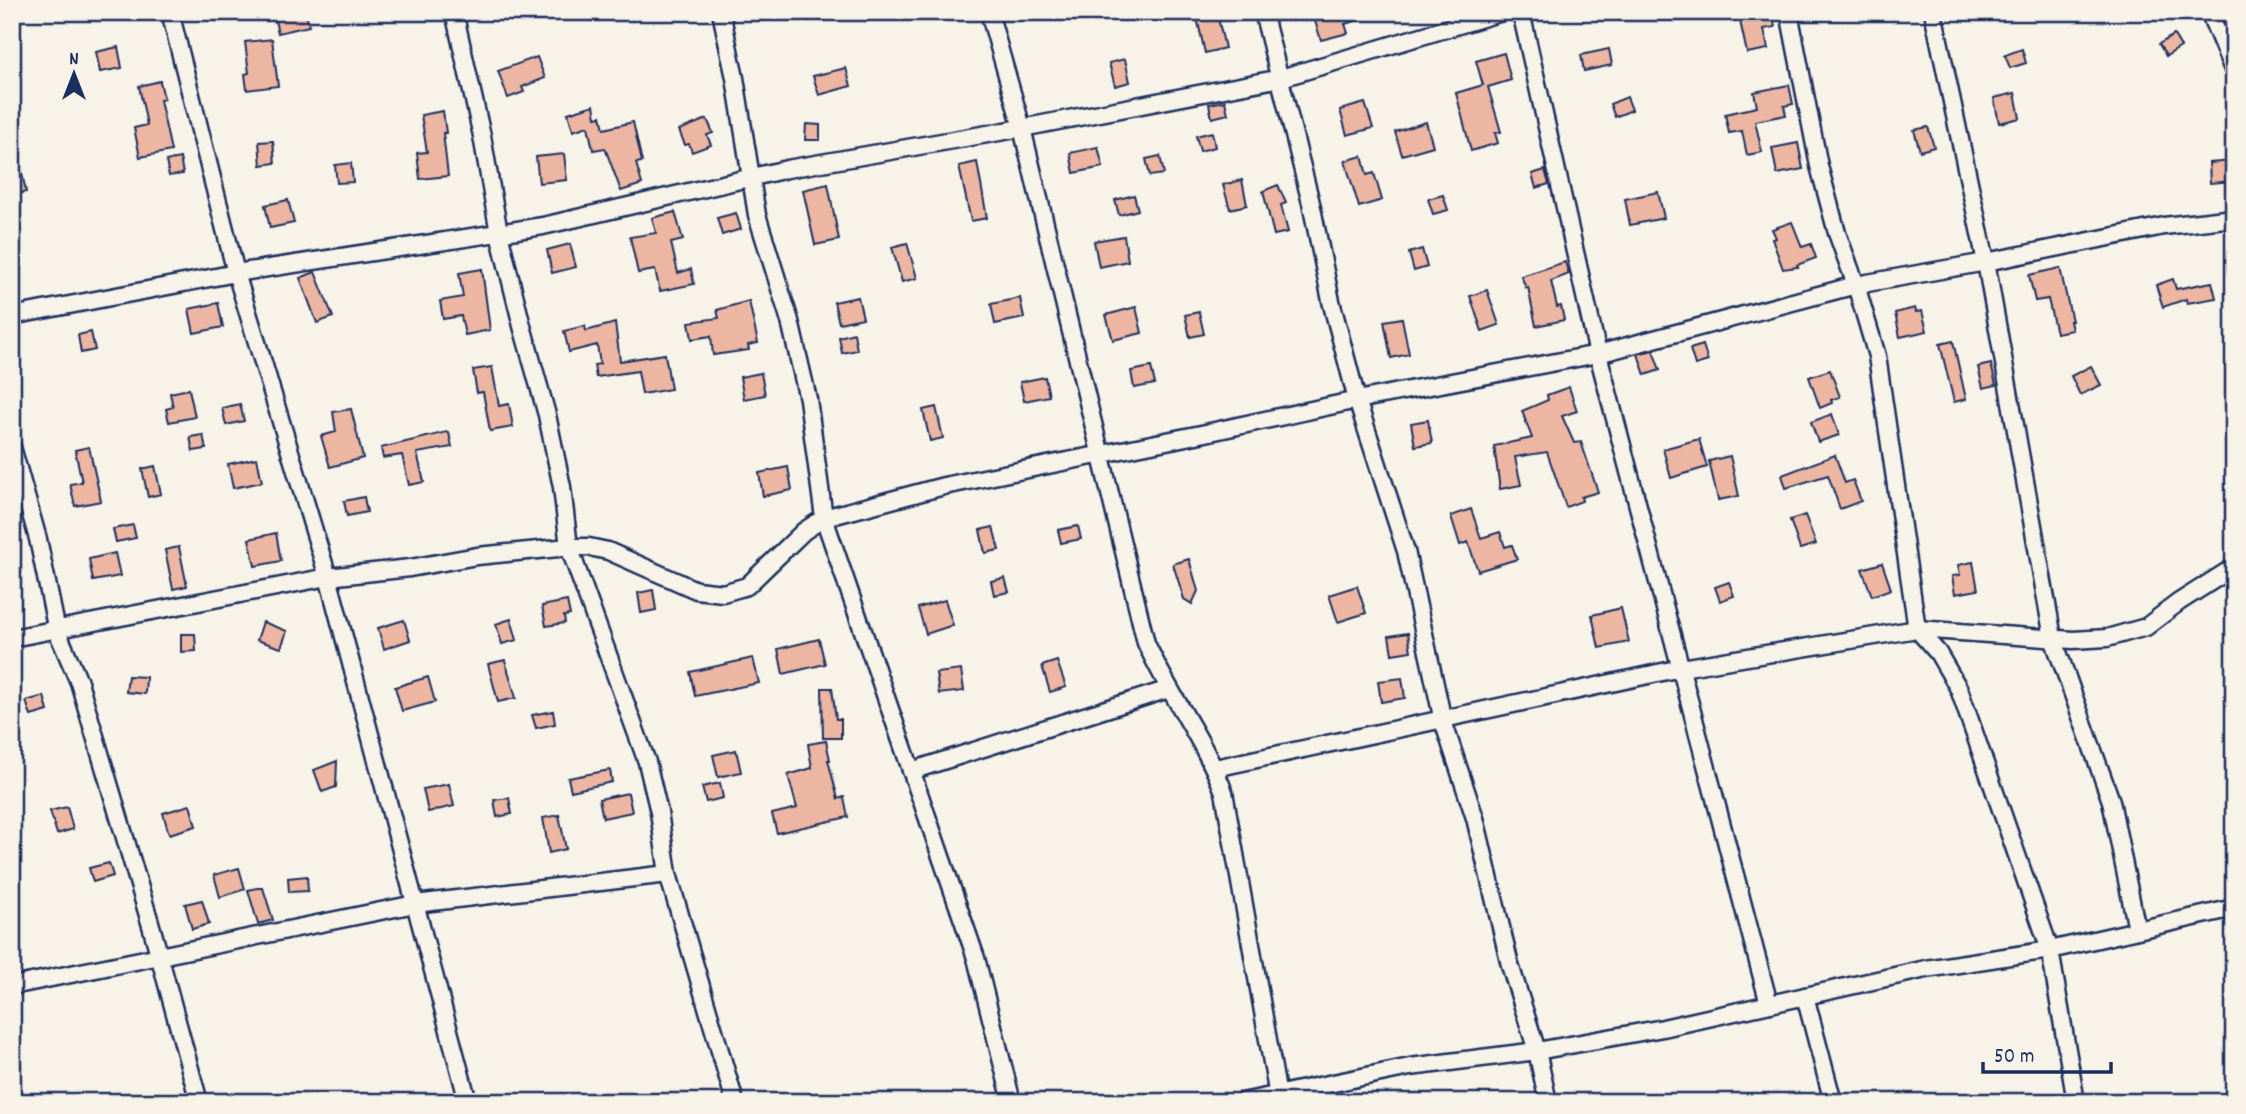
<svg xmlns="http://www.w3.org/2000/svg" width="2246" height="1114" viewBox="0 0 2246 1114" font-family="Dekko,sans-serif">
<rect width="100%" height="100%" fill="#f7f3e8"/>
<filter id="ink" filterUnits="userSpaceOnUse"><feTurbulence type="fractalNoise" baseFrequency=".0143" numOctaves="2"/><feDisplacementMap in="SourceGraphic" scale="14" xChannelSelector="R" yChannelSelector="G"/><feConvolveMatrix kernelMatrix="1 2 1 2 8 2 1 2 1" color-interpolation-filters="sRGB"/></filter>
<g filter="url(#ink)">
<g fill="#edb6a2" stroke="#1b2f5e" stroke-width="2">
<path d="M273,12H306L309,26L278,33Z"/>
<path d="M1335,12H1371L1372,16L1345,24L1348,33L1321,40L1314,18Z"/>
<path d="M1738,12H1772L1775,27L1764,29L1768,49L1747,53Z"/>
<path d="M1217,14L1225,48L1205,53L1197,18Z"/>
<path d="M2174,35L2181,47L2166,56L2159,44Z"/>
<path d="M272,39L278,86L247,90L245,74L249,73L245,42Z"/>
<path d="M118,47L122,68L100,72L96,52Z"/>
<path d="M1609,49L1612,65L1584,71L1581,55Z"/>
<path d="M2022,49L2026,63L2010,68L2005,55Z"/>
<path d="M1504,53L1511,80L1488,87L1501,132L1495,133L1498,143L1471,151L1456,93L1483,85L1476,61Z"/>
<path d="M537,57L545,78L522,87L524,92L508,98L498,71Z"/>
<path d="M1125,59L1130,82L1115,86L1109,63Z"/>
<path d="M846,68L851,86L819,95L813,76Z"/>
<path d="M160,81L164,99L160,100L171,151L140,157L134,128L147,125L139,86Z"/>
<path d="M1789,85L1793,104L1784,106L1786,115L1755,121L1762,152L1747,155L1742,131L1729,133L1725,114L1757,107L1754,92Z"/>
<path d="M2015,93L2020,118L1999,123L1994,98Z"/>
<path d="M1627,97L1632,110L1615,117L1610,104Z"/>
<path d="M1225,101L1228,114L1212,118L1209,104Z"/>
<path d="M1365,103L1373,128L1347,135L1340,110Z"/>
<path d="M594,105L596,117L601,116L604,129L633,122L642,162L636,163L642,184L621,191L605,148L593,150L588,126L573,131L568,113Z"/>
<path d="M443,111L446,133H443L448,176L420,179L417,153L427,152L421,115Z"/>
<path d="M707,119L713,133L707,135L711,145L692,152L689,144L685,145L679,130Z"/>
<path d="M1426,122L1433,146L1402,155L1395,132Z"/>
<path d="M806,124L820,125V140H805Z"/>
<path d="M1928,127L1934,147L1920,151L1914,130Z"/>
<path d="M1212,132L1215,147L1200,151L1196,136Z"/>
<path d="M273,141L275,163L261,165L259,142Z"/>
<path d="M1798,143L1803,169L1777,174L1772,148Z"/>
<path d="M1098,147L1103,167L1074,173L1070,153Z"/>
<path d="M18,154L26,192L12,195V155Z"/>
<path d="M564,154L567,180L539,183L536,157Z"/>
<path d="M1160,156L1164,174L1150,176L1146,159Z"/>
<path d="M1362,156L1367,175L1374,173L1382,200L1359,207L1345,161Z"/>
<path d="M180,158L183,174L169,176L166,161Z"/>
<path d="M2234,161V181L2210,183L2209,163Z"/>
<path d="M977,162L987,218L971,221L959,166Z"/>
<path d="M351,163L353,182L337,183L335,165Z"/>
<path d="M1545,170L1549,184L1536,188L1532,174Z"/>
<path d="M1242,180L1247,205L1230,209L1223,185Z"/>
<path d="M828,184L839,240L815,245L803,190Z"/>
<path d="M1278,185L1286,203L1281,205L1288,232L1274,235L1263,191Z"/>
<path d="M1658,192L1664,218L1630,225L1625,199Z"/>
<path d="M1134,195L1138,210L1119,215L1115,200Z"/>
<path d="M1443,195L1448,210L1433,214L1428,199Z"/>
<path d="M288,200L294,223L270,228L265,205Z"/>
<path d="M675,212L683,240L671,243L678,273L691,269L694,284L660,291L655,270L638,273L630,237L656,233L652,218Z"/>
<path d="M736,213L741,229L722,235L717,218Z"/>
<path d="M1792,222L1802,247L1811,244L1816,258L1797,265L1798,267L1783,269L1772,239L1776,238L1772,229Z"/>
<path d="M1124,236L1128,261L1099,267L1094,241Z"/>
<path d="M907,243L917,278L902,282L892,247Z"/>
<path d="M570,244L576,267L552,273L547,250Z"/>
<path d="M1422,249L1427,267L1414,271L1409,253Z"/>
<path d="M1565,262L1569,274L1551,281L1557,307L1561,306L1564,320L1536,326L1528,287L1526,288L1521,276Z"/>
<path d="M2060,268L2072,321H2070L2072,330L2056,333L2048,299L2035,301L2029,275Z"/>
<path d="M482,269L490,330L465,335L461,316L443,319L440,301L463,297L459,273Z"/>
<path d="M315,272L333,317L317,323L300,278Z"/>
<path d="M2173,279L2176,289L2212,282L2216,298L2187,303L2186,299L2163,307L2156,285Z"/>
<path d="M1487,290L1499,325L1482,331L1470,296Z"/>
<path d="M858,297L863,318L839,323L834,302Z"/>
<path d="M1020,298L1024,318L995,324L991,304Z"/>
<path d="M749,301L758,343L748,345L749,350L713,355L711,336L692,339L689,322L719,318L717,310Z"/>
<path d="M218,303L223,327L194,333L189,309Z"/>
<path d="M1136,307L1142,333L1113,340L1106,315Z"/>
<path d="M1915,308L1916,312L1922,311L1927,331L1900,337L1895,313Z"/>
<path d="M1199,312L1204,334L1190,337L1185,315Z"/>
<path d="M1402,318L1409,354L1391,358L1384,321Z"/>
<path d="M615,323L620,361L665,354L671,389L642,394L638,371L596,377L594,365L600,364L597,345L569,352L564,331L585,326L586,331Z"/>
<path d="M91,332L95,350L81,353L78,335Z"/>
<path d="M854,333L857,350L842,353L839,337Z"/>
<path d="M1953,341L1966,399L1954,402L1940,344Z"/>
<path d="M1703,345L1708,361L1695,365L1690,349Z"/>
<path d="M1653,350L1660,370L1645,375L1638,354Z"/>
<path d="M1991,364L1996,385L1983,388L1978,367Z"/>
<path d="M2091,366L2101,385L2080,395L2071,376Z"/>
<path d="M492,367L499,406L509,404L513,427L490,431L483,392L477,393L473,370Z"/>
<path d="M1151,367L1155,384L1134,388L1131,371Z"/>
<path d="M1830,370L1840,397L1831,400L1832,403L1820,408L1809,377Z"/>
<path d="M761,373L765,395L744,399L740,377Z"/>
<path d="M1045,377L1049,396L1024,401L1020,382Z"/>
<path d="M1569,387L1577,411L1562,416L1574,443L1581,442L1598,492L1581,497L1582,501L1566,507L1547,452L1515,457L1521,485L1500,489L1494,446L1532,438L1522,411L1548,400L1547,395Z"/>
<path d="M189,389L195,417L169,422L166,409L173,407L170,393Z"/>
<path d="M240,404L244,421L226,425L222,408Z"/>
<path d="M936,407L943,438L930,441L923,410Z"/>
<path d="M351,409L363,458L330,467L321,436L336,432L333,412Z"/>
<path d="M1832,414L1839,435L1818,442L1811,422Z"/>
<path d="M1428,420L1432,443L1415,446L1411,423Z"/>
<path d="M447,432L449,433L452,447L417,453L424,482L409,485L402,455L383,458L381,448Z"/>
<path d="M203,435L206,449L193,451L190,437Z"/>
<path d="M1699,439L1707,467L1671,478L1663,449Z"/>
<path d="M89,447L101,501L75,506L70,484L82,482L75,450Z"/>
<path d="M1835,455L1845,483L1853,480L1861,501L1840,509L1828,475L1786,488L1782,475Z"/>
<path d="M1730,456L1739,496L1718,500L1709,461Z"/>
<path d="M257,458L262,482L233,488L228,464Z"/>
<path d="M155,466L161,494L148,497L142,469Z"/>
<path d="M788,467L792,490L763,496L759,473Z"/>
<path d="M364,497L367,512L347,516L344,501Z"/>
<path d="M1471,509L1481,538L1500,532L1505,547L1512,545L1517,559L1478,571L1468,542L1460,545L1451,516Z"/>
<path d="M1805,515L1816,544L1800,549L1790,520Z"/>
<path d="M133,525L136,538L116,542L113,529Z"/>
<path d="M1078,526L1081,539L1061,543L1058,530Z"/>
<path d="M993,527L999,550L985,553L980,530Z"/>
<path d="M276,533L281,561L255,566L249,539Z"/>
<path d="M179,547L187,586L173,589L165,550Z"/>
<path d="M115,553L120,576L93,581L89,559Z"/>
<path d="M1189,559L1198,591L1192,604L1184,599L1173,564Z"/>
<path d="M1973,562L1978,590L1955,594L1952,576L1960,575L1958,565Z"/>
<path d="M1882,563L1891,589L1872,596L1862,569Z"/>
<path d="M1005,578L1009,592L994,595L991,581Z"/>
<path d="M1729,582L1734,596L1720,601L1715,587Z"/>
<path d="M1357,586L1366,613L1338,622L1329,595Z"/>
<path d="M653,590L656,610L641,613L638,593Z"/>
<path d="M945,600L953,625L926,634L918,608Z"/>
<path d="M567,601L570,615L564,616L565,623L546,626L542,606Z"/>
<path d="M1621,608L1629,642L1599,648L1592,615Z"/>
<path d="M511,619L517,640L502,644L496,624Z"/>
<path d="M404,620L410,640L384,649L378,628Z"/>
<path d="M263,622L287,631L281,648L257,640Z"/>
<path d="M1408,633L1411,651L1392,654L1389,636Z"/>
<path d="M181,634H195L196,651L181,652Z"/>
<path d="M819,639L825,664L783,674L778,649Z"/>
<path d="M753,658L759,683L695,696L690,672Z"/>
<path d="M505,660L516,698L498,702L488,664Z"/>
<path d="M1057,661L1066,687L1050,692L1042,666Z"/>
<path d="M961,670L964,691L939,694L936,673Z"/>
<path d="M128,676L146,677L145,694L126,692Z"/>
<path d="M428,677L435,702L402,711L395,687Z"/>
<path d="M1402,678L1405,698L1381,702L1378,681Z"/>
<path d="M822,688H832L836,719H841V738H823Z"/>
<path d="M44,696L48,711L31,716L26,701Z"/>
<path d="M553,711L555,724L536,728L532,715Z"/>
<path d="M826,741L830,760H828L838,799L844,797L848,817L777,833L772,814L797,808L788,775L812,768L808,744Z"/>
<path d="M736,750L741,772L718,777L713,755Z"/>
<path d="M337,761L336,787L322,792L314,770Z"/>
<path d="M610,770L612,782L571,791L568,778Z"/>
<path d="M720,783L723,798L706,802L702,787Z"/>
<path d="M449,784L454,806L428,812L423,789Z"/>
<path d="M628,793L632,812L603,818L599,799Z"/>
<path d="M509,798L512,814L497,817L494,800Z"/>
<path d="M190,805L196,826L169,834L163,813Z"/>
<path d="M67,807L73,829L57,834L50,811Z"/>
<path d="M559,815L566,849L549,853L543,818Z"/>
<path d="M109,863L113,876L93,882L89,868Z"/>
<path d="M239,868L245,889L220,897L214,875Z"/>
<path d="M307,876L308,891L289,892L288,878Z"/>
<path d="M257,888H263L273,920L258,924L248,890Z"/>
<path d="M202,900L209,924L192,929L185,904Z"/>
</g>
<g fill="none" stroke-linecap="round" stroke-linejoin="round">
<g stroke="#1b2f5e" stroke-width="21">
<g id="street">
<path d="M170,12L236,273L328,577L468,1102"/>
<path d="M454,12L482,136L499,233L522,326L547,415L562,487L569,547L647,762L659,812L668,874L735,1102"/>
<path d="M721,12L735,78L757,215L790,321L808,399L824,518L976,958L1012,1102"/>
<path d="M989,12L1022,128L1146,643C1169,694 1204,740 1224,792L1279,1102"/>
<path d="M1263,12L1311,203L1331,301L1357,400L1406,551L1443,721L1475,818L1510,965L1537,1051L1548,1102"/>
<path d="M1521,12L1598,354L1769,1004"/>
<path d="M1789,12L1819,166L1837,233L1856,285L1877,356L1917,629L1938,653L1959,689L2050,950L2076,1102"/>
<path d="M1933,12L1986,262L2053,638L2111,801L2137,930"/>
<path d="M2209,12L2234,72"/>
<path d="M12,316L236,273L543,226L787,169L1022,128L1281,78L1502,12"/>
<path d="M12,447L38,539L57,631L79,682L152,929L199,1102"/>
<path d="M12,638L328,577L410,568L477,556L569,547H589L608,551L696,590L723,593L747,586L804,531L824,518L944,486L1201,434L1357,400L1598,354L1856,285L1986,262L2164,226L2234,218"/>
<path d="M1215,768L1681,668L1917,629L2073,640L2107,638L2146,627L2179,602L2234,567"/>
<path d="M911,771L1169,689"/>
<path d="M12,986L415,904L668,874"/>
<path d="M1805,996L1833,1102"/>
<path d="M1242,1102L1410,1067L1537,1051L1663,1028L1926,969L2050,950L2234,908"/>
</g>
</g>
<use href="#street" stroke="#f7f3e8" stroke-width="16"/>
</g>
</g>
<rect width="2246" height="1114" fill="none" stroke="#f7f3e8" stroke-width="42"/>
<rect x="21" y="21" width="2204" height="1072" fill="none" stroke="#1b2f5e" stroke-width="2.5" filter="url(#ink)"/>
<g transform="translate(74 74)" stroke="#f7f3e8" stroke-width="5" paint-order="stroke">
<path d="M0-5L12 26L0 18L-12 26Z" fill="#1b2f5e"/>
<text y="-10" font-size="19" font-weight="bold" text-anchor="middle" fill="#1b2f5e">N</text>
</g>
<path d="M1983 1062v10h128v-10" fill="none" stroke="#1b2f5e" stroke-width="3.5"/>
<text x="1994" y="1062" font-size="21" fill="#1b2f5e" stroke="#f7f3e8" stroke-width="5" paint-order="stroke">50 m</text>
</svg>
